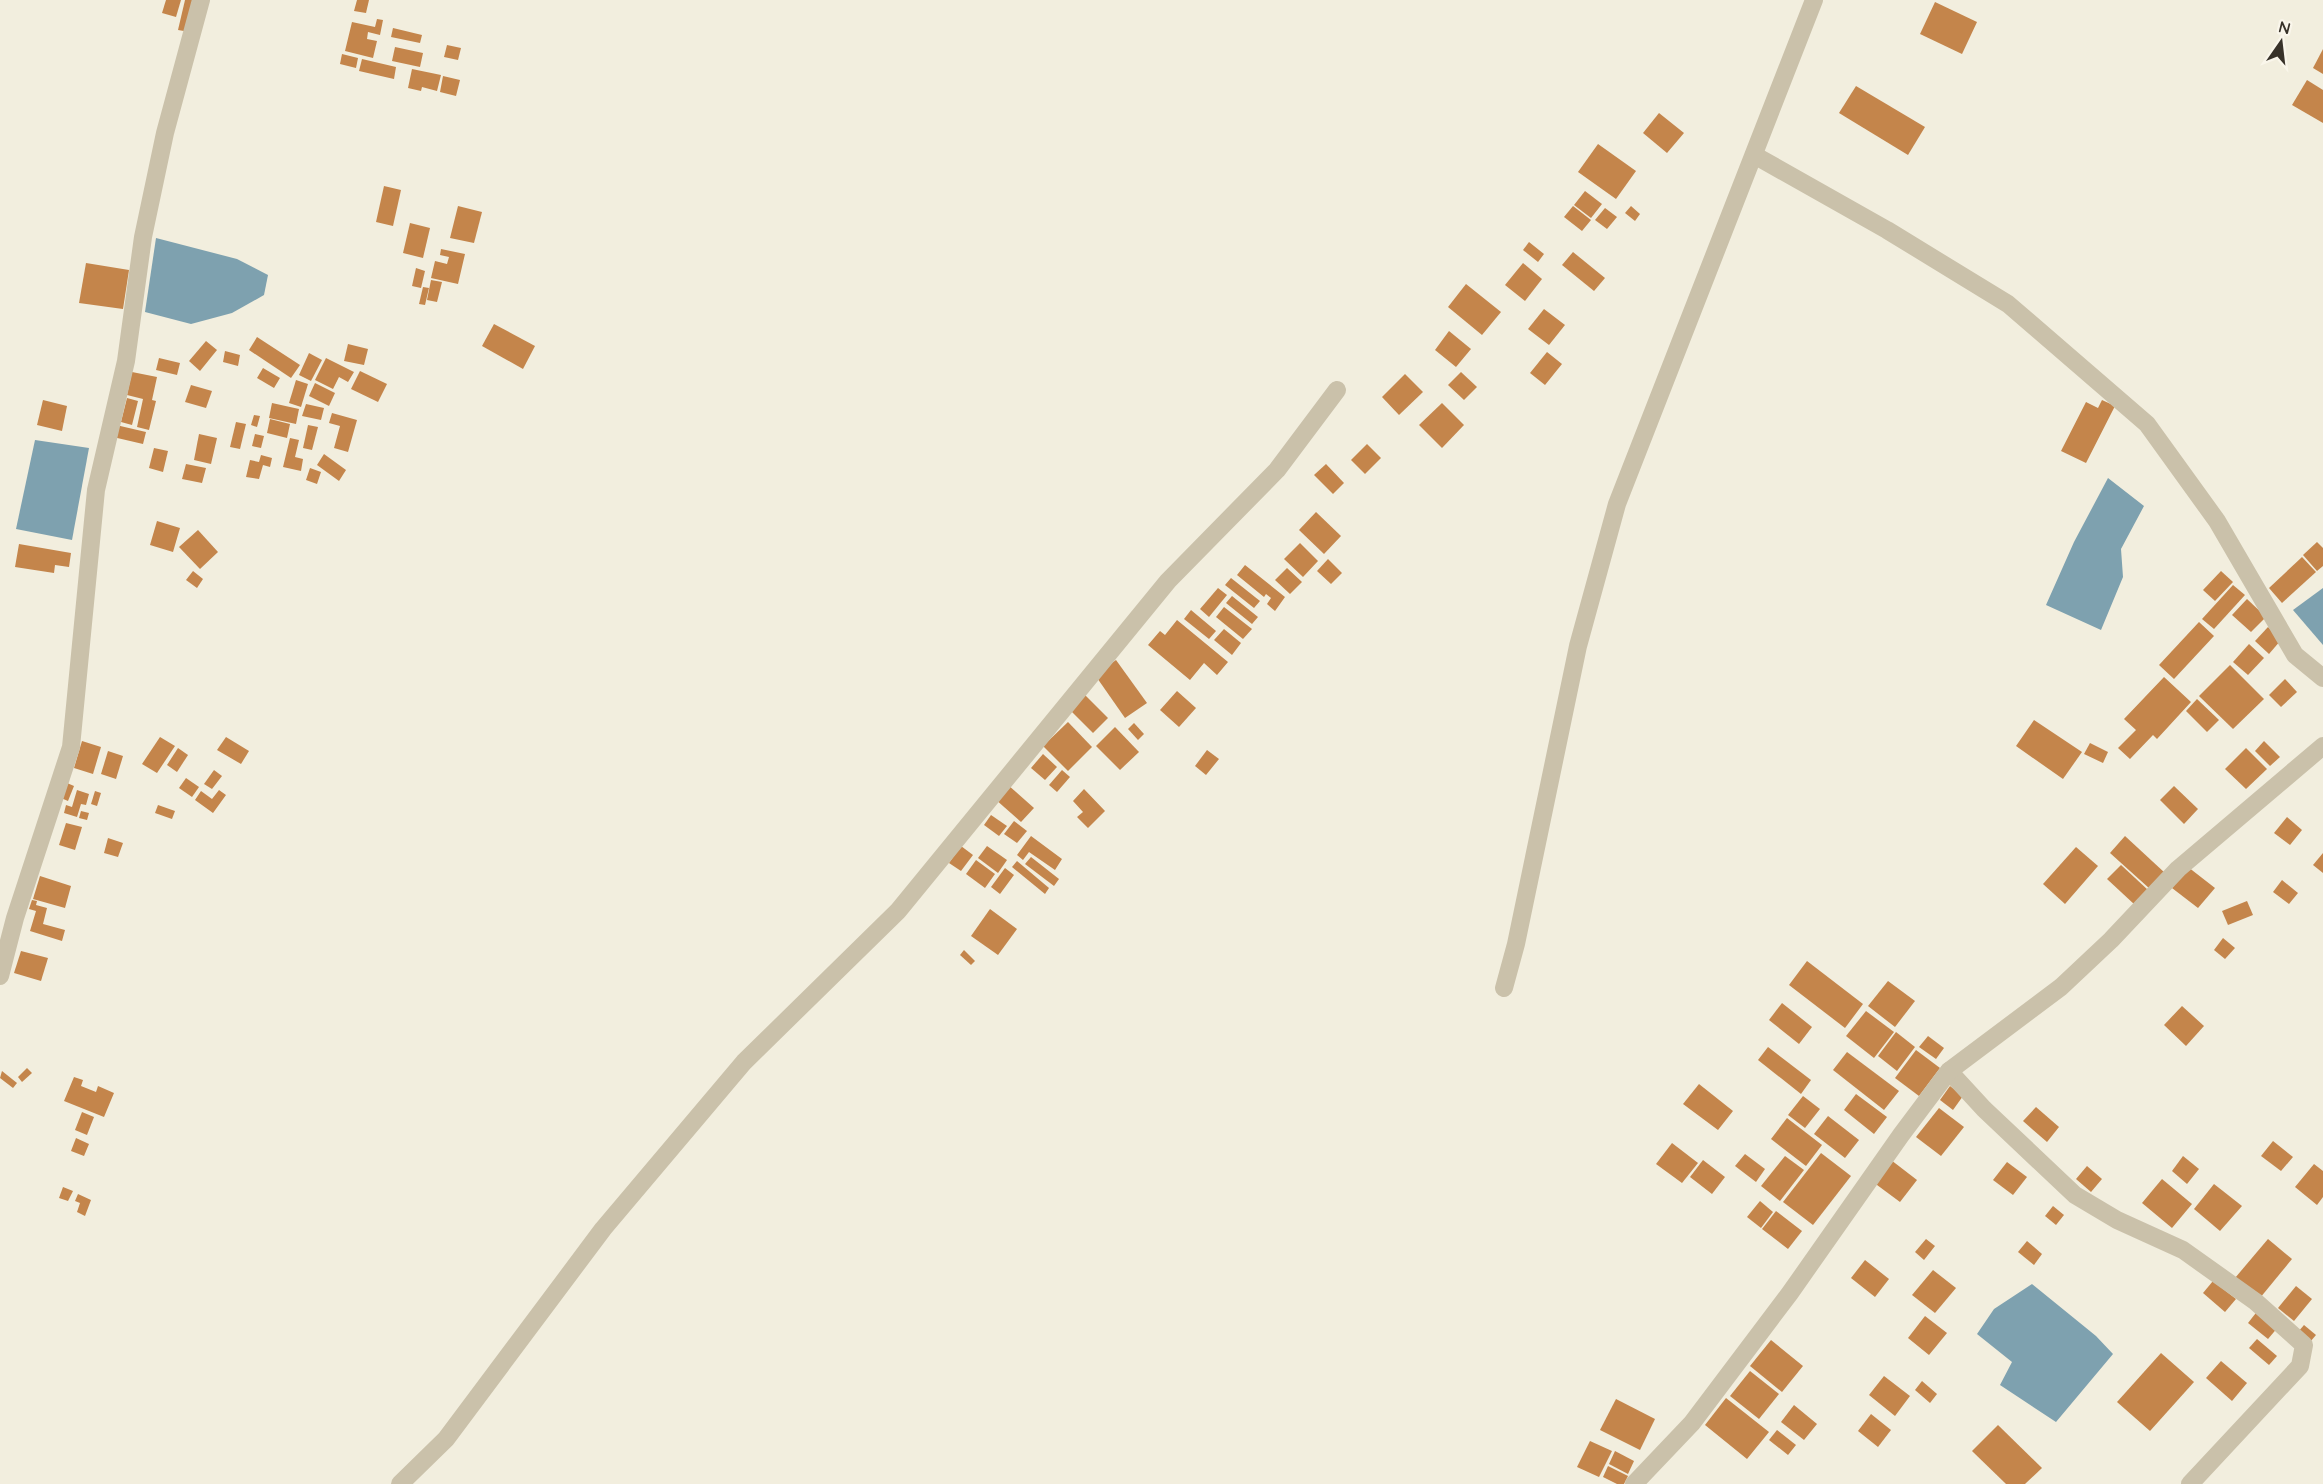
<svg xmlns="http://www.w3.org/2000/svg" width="2323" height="1484" viewBox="0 0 2323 1484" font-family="Quicksand,sans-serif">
<rect width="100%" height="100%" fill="#f2eede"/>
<g fill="#7ea1af">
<path d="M156,238L237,259L268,275L264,295L232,313L191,324L145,312Z"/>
<path d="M35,440L89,448L72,540L16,529Z"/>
<path d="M2108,478L2144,506L2121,549L2123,577L2101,630L2046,605L2074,542Z"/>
<path d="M2323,588V645L2293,610Z"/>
<path d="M2032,1284L2096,1336L2113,1354L2056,1422L2000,1385L2012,1362L1977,1334L1994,1309Z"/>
</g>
<g fill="#c4854b">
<path d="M166,0H181L176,17L162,13Z"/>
<path d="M185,0H198L190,32L178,30Z"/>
<path d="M357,0H369L366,13L354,11Z"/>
<path d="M1935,2L1977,22L1962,54L1920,34Z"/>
<path d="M377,19L383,20L380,35L368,32L367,39L377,41L373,58L345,51L352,22L375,27Z"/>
<path d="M393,28L422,35L420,43L391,37Z"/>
<path d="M447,45L461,48L458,60L444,57Z"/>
<path d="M395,47L423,53L420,67L392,61Z"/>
<path d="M2323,49V74L2313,68Z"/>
<path d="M342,54L358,58L356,68L340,64Z"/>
<path d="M362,59L396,67L394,79L359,71Z"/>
<path d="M412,69L441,75L437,91L422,87L421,91L408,88Z"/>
<path d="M443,76L460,80L456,96L440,92Z"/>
<path d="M2307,80L2323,90V123L2292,105Z"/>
<path d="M1856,86L1925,127L1908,155L1839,113Z"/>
<path d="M1659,113L1684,133L1667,153L1643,133Z"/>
<path d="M1598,144L1636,171L1616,199L1578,172Z"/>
<path d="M384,186L401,190L393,226L376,222Z"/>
<path d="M1585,191L1602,204L1591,218L1574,205Z"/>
<path d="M458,206L482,212L474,243L450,238Z"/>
<path d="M1573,206L1591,220L1582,231L1564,217Z"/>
<path d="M1631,206L1640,214L1635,221L1625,213Z"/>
<path d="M1605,208L1617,217L1607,229L1595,220Z"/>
<path d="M410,223L430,228L423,258L403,253Z"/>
<path d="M1529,242L1544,254L1538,262L1523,250Z"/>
<path d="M441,249L465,254L458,284L431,278L435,261L447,264L449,257L440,255Z"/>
<path d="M1573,252L1605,278L1594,291L1562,265Z"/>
<path d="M86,263L129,270L123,309L79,303Z"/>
<path d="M1523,263L1542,279L1525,301L1505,285Z"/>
<path d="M416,268L425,271L421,288L412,286Z"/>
<path d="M431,280L442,282L437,302L427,300Z"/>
<path d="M1466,284L1501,312L1482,335L1448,307Z"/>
<path d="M423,287L429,288L425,305L419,304Z"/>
<path d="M1544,309L1565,325L1549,345L1528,329Z"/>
<path d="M494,324L535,346L523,369L482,346Z"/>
<path d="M1449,331L1471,349L1456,367L1435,350Z"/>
<path d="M257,337L300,365L291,378L249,350Z"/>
<path d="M206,341L217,350L200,371L189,361Z"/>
<path d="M348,344L368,349L364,365L344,361Z"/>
<path d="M225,351L240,355L238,366L223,362Z"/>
<path d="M1547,352L1562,364L1545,385L1530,373Z"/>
<path d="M309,353L322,360L311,381L299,375Z"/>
<path d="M159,358L180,363L177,375L156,370Z"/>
<path d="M326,358L354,372L348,382L339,377L333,389L315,380Z"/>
<path d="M263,368L280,378L274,388L257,378Z"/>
<path d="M360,371L387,384L378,402L351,389Z"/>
<path d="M132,372L157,377L152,400L156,401L149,430L137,427L143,399L127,395Z"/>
<path d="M1461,372L1477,387L1464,400L1448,385Z"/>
<path d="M1405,374L1423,392L1399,415L1382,397Z"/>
<path d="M296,380L308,384L301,407L289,403Z"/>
<path d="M315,383L335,393L329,406L309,396Z"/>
<path d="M191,385L212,391L206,408L185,402Z"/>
<path d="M127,398L138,401L132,425L121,422Z"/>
<path d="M43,400L67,406L62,431L37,425Z"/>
<path d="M2102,400L2115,406L2086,463L2061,451L2086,402L2098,408Z"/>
<path d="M272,403L299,409L296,424L269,418Z"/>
<path d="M1442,403L1464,425L1442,448L1419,425Z"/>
<path d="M306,404L324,408L321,420L302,416Z"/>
<path d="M332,413L357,420L348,452L334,448L340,426L329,423Z"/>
<path d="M254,415L260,416L257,427L251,425Z"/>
<path d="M270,419L290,424L287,438L267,433Z"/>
<path d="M236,422L246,424L240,449L230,447Z"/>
<path d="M116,425L146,432L143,444L113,437Z"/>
<path d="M308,425L318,427L312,450L303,448Z"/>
<path d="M199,434L217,438L211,464L194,460Z"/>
<path d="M255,434L264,436L261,448L252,446Z"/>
<path d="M290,438L299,440L295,457L303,459L301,471L283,467Z"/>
<path d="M1367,444L1381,458L1365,474L1351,460Z"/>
<path d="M154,448L168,451L163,472L149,468Z"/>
<path d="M324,454L346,470L339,481L317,465Z"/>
<path d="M261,455L272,458L270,467L263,465L259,479L246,477L250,460L259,462Z"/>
<path d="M186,464L206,468L202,483L182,479Z"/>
<path d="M1326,464L1344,483L1333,494L1314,475Z"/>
<path d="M310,468L321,472L317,484L306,480Z"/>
<path d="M1316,512L1341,536L1324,554L1299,530Z"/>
<path d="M157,521L180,528L173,552L150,545Z"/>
<path d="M198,530L218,552L200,569L179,547Z"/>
<path d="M2317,542L2323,548V566L2317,571L2303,555Z"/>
<path d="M1300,543L1318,561L1303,577L1284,559Z"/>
<path d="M19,544L71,553L69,567L55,565L54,573L15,567Z"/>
<path d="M2302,557L2316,572L2282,603L2269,588Z"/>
<path d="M1328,559L1342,573L1331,584L1317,571Z"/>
<path d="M1245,565L1285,597L1275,611L1267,604L1271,598L1266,594L1264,597L1237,575Z"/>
<path d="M1287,568L1302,582L1290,594L1275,580Z"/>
<path d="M193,571L203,579L197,588L186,580Z"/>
<path d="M2221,571L2233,582L2215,601L2203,590Z"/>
<path d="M1231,578L1260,601L1254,608L1225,585Z"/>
<path d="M2233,585L2245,595L2214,629L2202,619Z"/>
<path d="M1218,588L1227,595L1209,617L1200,609Z"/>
<path d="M1232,596L1258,617L1252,624L1226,603Z"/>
<path d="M2247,599L2266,617L2251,632L2232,615Z"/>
<path d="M1224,607L1252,629L1243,639L1216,617Z"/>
<path d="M1191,610L1216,631L1209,639L1184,619Z"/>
<path d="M1177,620L1228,662L1217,675L1204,663L1190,680L1148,645L1160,631L1165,635Z"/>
<path d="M2199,622L2214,636L2174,679L2159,665Z"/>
<path d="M2268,627L2281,640L2269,654L2255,641Z"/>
<path d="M1224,629L1241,643L1232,655L1214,640Z"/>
<path d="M2249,644L2264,658L2248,675L2233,662Z"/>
<path d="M1116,660L1147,703L1125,718L1095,675Z"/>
<path d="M2230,665L2264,699L2233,729L2199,696Z"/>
<path d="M2164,677L2191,702L2157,739L2153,735L2130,759L2118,748L2136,730L2124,719Z"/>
<path d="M2285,679L2297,692L2281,707L2269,695Z"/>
<path d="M1177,691L1196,708L1179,727L1160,710Z"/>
<path d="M1084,694L1108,718L1093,733L1069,709Z"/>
<path d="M2197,699L2219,720L2207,732L2186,711Z"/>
<path d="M2034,720L2082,752L2063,779L2016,746Z"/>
<path d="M1068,722L1092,747L1068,771L1043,746Z"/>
<path d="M1134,723L1144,734L1138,740L1128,729Z"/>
<path d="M1115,727L1139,752L1120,770L1096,746Z"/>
<path d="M160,737L175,746L157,773L142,764Z"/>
<path d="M226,737L249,751L241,764L217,750Z"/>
<path d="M82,741L101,747L93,774L74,768Z"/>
<path d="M2264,741L2280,757L2270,766L2255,751Z"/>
<path d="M2090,743L2108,752L2103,763L2084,754Z"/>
<path d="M178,748L188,755L177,772L167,765Z"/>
<path d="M2246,748L2267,769L2246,789L2225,769Z"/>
<path d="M1207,750L1219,759L1206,775L1195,766Z"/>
<path d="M108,751L123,756L116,779L101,774Z"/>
<path d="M1043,754L1057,767L1045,780L1031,768Z"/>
<path d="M214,770L222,776L212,789L204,784Z"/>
<path d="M1062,770L1070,777L1057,792L1049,785Z"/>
<path d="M186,778L199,787L192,797L179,788Z"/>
<path d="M67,783L74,786L68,801L61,798Z"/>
<path d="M1008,785L1034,808L1021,822L995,799Z"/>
<path d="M2174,786L2198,809L2184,824L2160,800Z"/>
<path d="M1084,789L1105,811L1088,828L1077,817L1083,812L1073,801Z"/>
<path d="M77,790L89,794L86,805L81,804L77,817L64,813L66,805L72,807Z"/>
<path d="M219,790L226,795L213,813L195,800L201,791L212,799Z"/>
<path d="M95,791L101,793L97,806L91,804Z"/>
<path d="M158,805L175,811L172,819L155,813Z"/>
<path d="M81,811L89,813L87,820L79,818Z"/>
<path d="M991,815L1007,826L999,836L984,825Z"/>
<path d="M2287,817L2302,830L2290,845L2274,833Z"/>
<path d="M1014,821L1027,831L1017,843L1004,834Z"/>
<path d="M66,823L82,827L75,850L59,845Z"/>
<path d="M1031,836L1062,859L1055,870L1029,852L1023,860L1017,855Z"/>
<path d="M2125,836L2165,873L2150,889L2110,853Z"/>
<path d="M108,838L123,843L118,857L104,853Z"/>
<path d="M961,846L973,855L961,871L949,863Z"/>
<path d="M987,846L1007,860L998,873L978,858Z"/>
<path d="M2076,847L2098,866L2065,904L2043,884Z"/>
<path d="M2323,853V873L2313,865Z"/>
<path d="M1031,857L1059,879L1054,886L1025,864Z"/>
<path d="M976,860L995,874L985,888L966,874Z"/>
<path d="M1017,861L1049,888L1045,894L1012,867Z"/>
<path d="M2121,865L2148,890L2135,905L2107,879Z"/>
<path d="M2188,867L2215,888L2198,908L2172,888Z"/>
<path d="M1005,868L1014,875L1000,894L991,887Z"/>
<path d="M40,876L71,886L65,908L33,899Z"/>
<path d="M2282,880L2298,893L2289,904L2273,892Z"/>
<path d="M32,900L37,901L36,905L47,908L43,924L65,930L62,941L30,931L36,911L29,909Z"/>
<path d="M2247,901L2253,915L2228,925L2222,911Z"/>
<path d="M990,909L1017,929L998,955L971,936Z"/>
<path d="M2223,938L2235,948L2225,959L2214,950Z"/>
<path d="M964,950L975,961L971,965L960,955Z"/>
<path d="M21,951L48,958L41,981L14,973Z"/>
<path d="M1807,961L1863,1004L1845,1028L1789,985Z"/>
<path d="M1888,981L1915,1001L1895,1027L1868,1006Z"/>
<path d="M1782,1003L1812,1027L1799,1044L1769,1020Z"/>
<path d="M2182,1006L2204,1026L2186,1046L2164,1025Z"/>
<path d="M1866,1011L1894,1032L1874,1058L1846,1036Z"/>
<path d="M1896,1032L1915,1047L1897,1071L1878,1056Z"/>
<path d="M1928,1036L1944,1048L1936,1059L1919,1047Z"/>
<path d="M1768,1047L1811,1080L1801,1094L1758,1060Z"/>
<path d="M1916,1050L1940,1068L1919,1096L1895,1078Z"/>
<path d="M1847,1052L1899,1091L1884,1110L1833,1070Z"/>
<path d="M27,1068L32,1073L22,1082L18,1077Z"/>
<path d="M2,1071L17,1083L13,1088L0,1078Z"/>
<path d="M74,1077L83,1080L81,1086L96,1092L98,1086L114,1093L104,1117L64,1101Z"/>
<path d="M1699,1084L1733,1111L1718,1130L1683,1104Z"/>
<path d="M1950,1086L1963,1096L1953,1110L1940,1100Z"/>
<path d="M1856,1094L1887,1117L1874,1134L1844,1110Z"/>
<path d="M1803,1096L1820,1109L1805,1128L1788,1115Z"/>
<path d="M2036,1107L2059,1127L2047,1142L2023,1121Z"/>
<path d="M1939,1108L1964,1127L1941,1156L1916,1137Z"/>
<path d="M82,1112L94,1117L87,1135L75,1130Z"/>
<path d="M1828,1116L1859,1140L1845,1158L1814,1134Z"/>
<path d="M1787,1118L1822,1145L1806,1166L1771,1139Z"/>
<path d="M76,1138L89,1144L84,1156L71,1151Z"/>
<path d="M2273,1141L2293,1157L2281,1171L2261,1156Z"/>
<path d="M1672,1143L1698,1163L1682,1183L1656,1164Z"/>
<path d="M1821,1153L1851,1176L1813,1225L1783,1202Z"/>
<path d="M1745,1154L1765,1169L1756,1182L1735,1166Z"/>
<path d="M1785,1156L1804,1170L1780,1201L1761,1186Z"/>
<path d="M2183,1156L2199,1169L2187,1184L2172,1171Z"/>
<path d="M1703,1160L1725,1177L1712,1194L1690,1177Z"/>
<path d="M1891,1160L1917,1180L1900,1202L1873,1182Z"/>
<path d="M2007,1162L2027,1177L2013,1195L1993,1180Z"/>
<path d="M2314,1164L2323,1171V1197L2317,1205L2295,1187Z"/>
<path d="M2087,1166L2102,1179L2091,1192L2076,1179Z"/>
<path d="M2162,1179L2192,1204L2172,1228L2142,1203Z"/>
<path d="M2214,1184L2242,1206L2220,1231L2194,1209Z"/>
<path d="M63,1187L73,1191L68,1201L59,1198Z"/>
<path d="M78,1194L91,1200L85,1216L77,1212L80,1203L75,1201Z"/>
<path d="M1760,1201L1773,1212L1761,1228L1747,1217Z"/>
<path d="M2053,1206L2064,1215L2056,1225L2045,1216Z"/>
<path d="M1776,1211L1802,1231L1788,1249L1762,1229Z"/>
<path d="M1926,1239L1935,1246L1924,1260L1915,1252Z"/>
<path d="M2268,1239L2292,1259L2260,1298L2235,1278Z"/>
<path d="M2027,1241L2042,1254L2034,1265L2018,1252Z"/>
<path d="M1865,1260L1889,1279L1875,1297L1851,1278Z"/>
<path d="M1933,1270L1956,1288L1935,1313L1912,1295Z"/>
<path d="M2213,1281L2236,1299L2225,1312L2203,1293Z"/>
<path d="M2296,1286L2312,1299L2294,1321L2278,1308Z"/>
<path d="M2259,1309L2279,1326L2268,1339L2248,1323Z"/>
<path d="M1925,1316L1947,1333L1929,1355L1908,1338Z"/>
<path d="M2304,1325L2316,1335L2310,1342L2298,1332Z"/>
<path d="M2257,1339L2277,1356L2269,1365L2249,1348Z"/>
<path d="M1771,1340L1803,1366L1782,1392L1750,1366Z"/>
<path d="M2161,1353L2194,1382L2150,1431L2117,1402Z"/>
<path d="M2221,1361L2247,1383L2232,1401L2206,1378Z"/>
<path d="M1750,1371L1779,1394L1759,1419L1730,1396Z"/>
<path d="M1884,1376L1910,1396L1895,1416L1869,1395Z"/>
<path d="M1922,1381L1937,1394L1930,1403L1915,1390Z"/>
<path d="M1726,1398L1769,1432L1747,1459L1705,1425Z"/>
<path d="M1616,1399L1655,1419L1640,1450L1600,1430Z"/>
<path d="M1794,1405L1817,1424L1804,1440L1781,1422Z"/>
<path d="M1871,1414L1891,1430L1878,1447L1858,1431Z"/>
<path d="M1998,1425L2042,1468L2025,1484H2006L1972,1451Z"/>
<path d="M1777,1430L1796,1445L1788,1455L1769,1440Z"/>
<path d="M1590,1441L1612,1451L1599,1477L1577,1467Z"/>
<path d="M1615,1451L1634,1461L1628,1474L1609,1464Z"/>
<path d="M1608,1466L1628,1476L1624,1484H1617L1603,1477Z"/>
</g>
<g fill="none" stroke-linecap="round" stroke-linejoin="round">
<g stroke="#cac1aa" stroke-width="18">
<path d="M1754,155L1887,230L2008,304L2147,424L2217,521L2295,655L2323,678"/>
<path d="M0,976L15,918L71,747L96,490L126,361L143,237L165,133L201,0"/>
<path d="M1504,988L1516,944L1578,646L1617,504L1814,0"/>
<path d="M1949,1071L1984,1109L2075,1195L2117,1220L2183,1250L2256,1302L2304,1345L2300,1366L2190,1484"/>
<path d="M400,1484L446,1439L603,1229L744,1062L898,911L1168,581L1277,470L1337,390"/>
<path d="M1634,1484L1692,1423L1790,1293L1901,1135L1949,1071L2061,987L2111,940L2178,869L2323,746"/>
</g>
</g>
<g transform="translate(2281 42) rotate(14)" stroke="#faf6eb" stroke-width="4.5" paint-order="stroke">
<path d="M0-4.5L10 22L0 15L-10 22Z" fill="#383229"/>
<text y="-9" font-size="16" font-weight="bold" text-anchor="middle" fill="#383229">N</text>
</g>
</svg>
